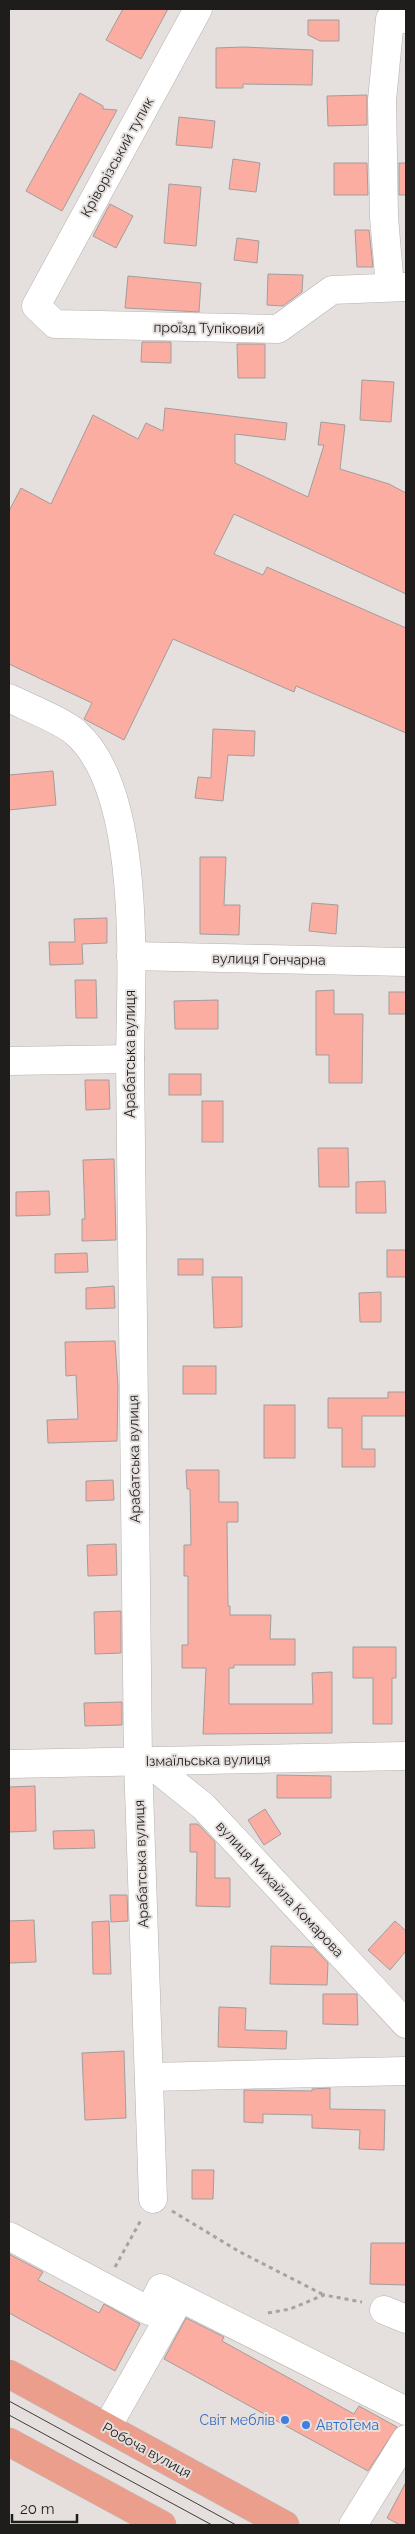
<svg xmlns="http://www.w3.org/2000/svg" width="415" height="2534" viewBox="0 0 415 2534" font-family="Raleway,sans-serif">
<rect width="100%" height="100%" fill="#e5e0de"/>
<g fill="#fbada1" stroke="#a29d9c">
<path d="M123,9H168L141,59L106,40Z"/>
<path d="M308,20H339V41H320L308,35Z"/>
<path d="M243,47L313,50L312,85L243,84V88H216V48Z"/>
<path d="M80,93L103,106V109L117,110L62,211L26,191Z"/>
<path d="M367,95V125L328,126L327,96Z"/>
<path d="M179,117L215,121L212,148L176,145Z"/>
<path d="M233,159L260,163L256,192L229,189Z"/>
<path d="M334,163H367L368,195H334Z"/>
<rect x="399" y="163" width="7" height="32"/>
<path d="M169,184L201,187L196,246L164,243Z"/>
<path d="M110,204L133,216L116,248L93,236Z"/>
<path d="M355,230H369L373,267H357Z"/>
<path d="M237,238L259,241L257,263L234,260Z"/>
<path d="M268,274L303,275L302,292L283,306L267,305Z"/>
<path d="M128,276L201,283L199,312L125,308Z"/>
<path d="M142,342H171V363L141,362Z"/>
<path d="M237,344H265V378H238Z"/>
<path d="M362,380L394,382L391,422L360,420Z"/>
<path d="M165,408L287,423L285,440L235,434V463L308,497L324,445H318L321,422L345,425L340,469L389,484L406,493V594L234,514L214,554L263,575L267,567L406,628V733L296,686L294,692L173,639L124,740L84,719L92,703L9,664V511L21,488L51,504L93,415L138,439L146,423L163,431Z"/>
<path d="M213,729L255,731L254,756L228,755L223,801L195,798L198,777L211,778Z"/>
<path d="M53,771L56,805L9,810V775Z"/>
<path d="M200,857H226L224,905H240L239,935L200,934Z"/>
<path d="M312,903L338,905L336,934L309,931Z"/>
<path d="M107,918V943L82,944L83,964L50,965L49,942H75L74,919Z"/>
<path d="M75,980H96L97,1018H76Z"/>
<path d="M334,990V1014H363L362,1083H329V1055H316V991Z"/>
<rect x="389" y="992" width="17" height="22"/>
<path d="M218,1000V1029H175L174,1001Z"/>
<rect x="169" y="1074" width="32" height="21"/>
<path d="M85,1080H109L110,1109L86,1110Z"/>
<rect x="202" y="1101" width="21" height="41"/>
<path d="M318,1148H348L349,1187H319Z"/>
<path d="M114,1159L116,1240L82,1241V1219H85L83,1160Z"/>
<path d="M385,1181L386,1213H356V1182Z"/>
<path d="M49,1191L50,1215L16,1216V1192Z"/>
<rect x="387" y="1250" width="19" height="27"/>
<path d="M87,1253L88,1272L55,1273V1254Z"/>
<rect x="178" y="1259" width="25" height="16"/>
<path d="M212,1277H242V1327L214,1328Z"/>
<path d="M114,1286L115,1308L86,1309V1288Z"/>
<path d="M381,1292V1322H360L359,1293Z"/>
<path d="M115,1341L118,1386L117,1441L48,1443L47,1420L78,1419L76,1375L66,1376L65,1342Z"/>
<rect x="183" y="1366" width="33" height="28"/>
<path d="M388,1392H406V1416H362V1449H375V1467H342V1428H328V1398H388Z"/>
<rect x="264" y="1405" width="31" height="53"/>
<path d="M186,1470H219V1502H238V1522H227L228,1606H230V1615H271L270,1639H295V1665H234V1668H229V1704H313L312,1673L332,1672V1733L203,1734L206,1668H182V1645H188V1576H184V1545H191L190,1489H187Z"/>
<path d="M113,1480L114,1500L86,1501V1481Z"/>
<path d="M116,1544L117,1575L88,1576L87,1545Z"/>
<path d="M121,1611V1653L95,1654L94,1612Z"/>
<path d="M353,1647H396V1678H392V1724H373V1678H353Z"/>
<path d="M122,1702V1725L85,1726L84,1703Z"/>
<path d="M277,1775L331,1776V1798H277Z"/>
<path d="M35,1786L36,1831L9,1832V1787Z"/>
<path d="M265,1809L281,1834L264,1845L248,1820Z"/>
<path d="M190,1824H198L215,1842V1878H230V1907L196,1906L197,1852H190Z"/>
<path d="M94,1830L95,1848L54,1849L53,1831Z"/>
<path d="M110,1895H127L128,1921L111,1922Z"/>
<path d="M34,1920L36,1962L9,1963V1921Z"/>
<path d="M109,1921L111,1974H93L92,1922Z"/>
<path d="M395,1921L406,1931V1951L390,1970L368,1950Z"/>
<path d="M271,1946L313,1947L328,1963L327,1985L270,1984Z"/>
<path d="M323,1994H357L358,2025L323,2024Z"/>
<path d="M219,2007L246,2008L245,2030L287,2031L286,2049L218,2047Z"/>
<path d="M124,2051L126,2118L85,2120L82,2053Z"/>
<path d="M330,2088V2109L385,2110L384,2150L359,2149L360,2130L312,2128V2115L263,2114V2123L244,2122V2090L312,2091V2089Z"/>
<path d="M192,2170H214L213,2199H192Z"/>
<path d="M371,2243H406V2285L370,2284Z"/>
<path d="M9,2254L43,2272L38,2280L99,2313L104,2304L140,2324L115,2371L9,2313Z"/>
<path d="M186,2318L224,2337L222,2341L354,2414L359,2406L397,2427L368,2471L164,2359Z"/>
<path d="M406,2482V2525H400L387,2518Z"/>
</g>
<g fill="none" stroke-linecap="round" stroke-linejoin="round">
<g stroke="#b6b1af" stroke-width="29">
<g id="minor">
<path d="M198,9L36,306L55,324L278,329L332,290L406,287"/>
<path d="M390,287L384,217L382,100L390,19H406"/>
<path d="M9,698C25,706 65,722 76,733C143,792 131,975 130,1059L138,1761L153,2199"/>
<path d="M131,956L406,962"/>
<path d="M9,1061L130,1059"/>
<path d="M148,1762L203,1806L406,2024"/>
<path d="M9,1764L406,1756"/>
<path d="M149,2077L406,2071"/>
<path d="M9,2236L149,2311L161,2288L406,2411"/>
<path d="M384,2310L406,2319"/>
<path d="M107,2427L180,2298"/>
<path d="M353,2525L406,2439"/>
</g>
</g>
<g stroke="#bcbbbb" stroke-width="29">
<g id="major">
<path d="M9,2374L285,2525"/>
<path d="M9,2442L162,2525"/>
</g>
</g>
<g stroke="#a5a2a0" stroke-width="3" stroke-dasharray="4 4" stroke-linecap="butt">
<path d="M172,2211L240,2252L324,2295"/>
<path d="M115,2267L141,2220"/>
<path d="M268,2313L290,2309L324,2295L362,2302"/>
</g>
<use href="#minor" stroke="#fff" stroke-width="28"/>
<use href="#major" stroke="#eb9e8b" stroke-width="28"/>
<g stroke="#3f3d3c" stroke-width="1">
<path d="M9,2401L236,2525"/>
<path d="M9,2415L212,2525"/>
</g>
</g>
<g fill="#3f7fe0" stroke="#e5e0de" stroke-width="2">
<circle cx="285" cy="2420" r="5"/>
<circle cx="306" cy="2425" r="5"/>
</g>
<g text-anchor="middle" dominant-baseline="central" stroke-width="4" stroke-linejoin="round" paint-order="stroke">
<g font-size="14" fill="#1e1d1c" stroke="#e5e0de">
<text transform="translate(117 157) rotate(-61)">Кріворізський тупик</text>
<text transform="translate(209 328) rotate(1)">проїзд Тупіковий</text>
<text transform="translate(269 959) rotate(1)">вулиця Гончарна</text>
<text transform="translate(130 1054) rotate(-90)">Арабатська вулиця</text>
<text transform="translate(134 1459) rotate(-91)">Арабатська вулиця</text>
<text transform="translate(208 1760) rotate(-1)">Ізмаїльська вулиця</text>
<text transform="translate(141 1864) rotate(-92)">Арабатська вулиця</text>
<text transform="translate(280 1889) rotate(47)">вулиця Михайла Комарова</text>
<text transform="translate(147 2450) rotate(29)">Робоча вулиця</text>
</g>
<g font-size="14" fill="#366cbe" stroke="#e5e0de" text-anchor="end">
<text x="275" y="2420">Світ меблів</text>
<text x="316" y="2425" text-anchor="start">АвтоТема</text>
</g>
</g>
<rect width="415" height="2534" fill="none" stroke="#1e1d1c" stroke-width="20"/>
<path d="M12 2514v8h65v-8" fill="none" stroke="#1e1d1c" stroke-width="2.5"/>
<text x="20" y="2514" font-size="15" fill="#1e1d1c" stroke="#e5e0de" stroke-width="4" paint-order="stroke">20 m</text>
</svg>
